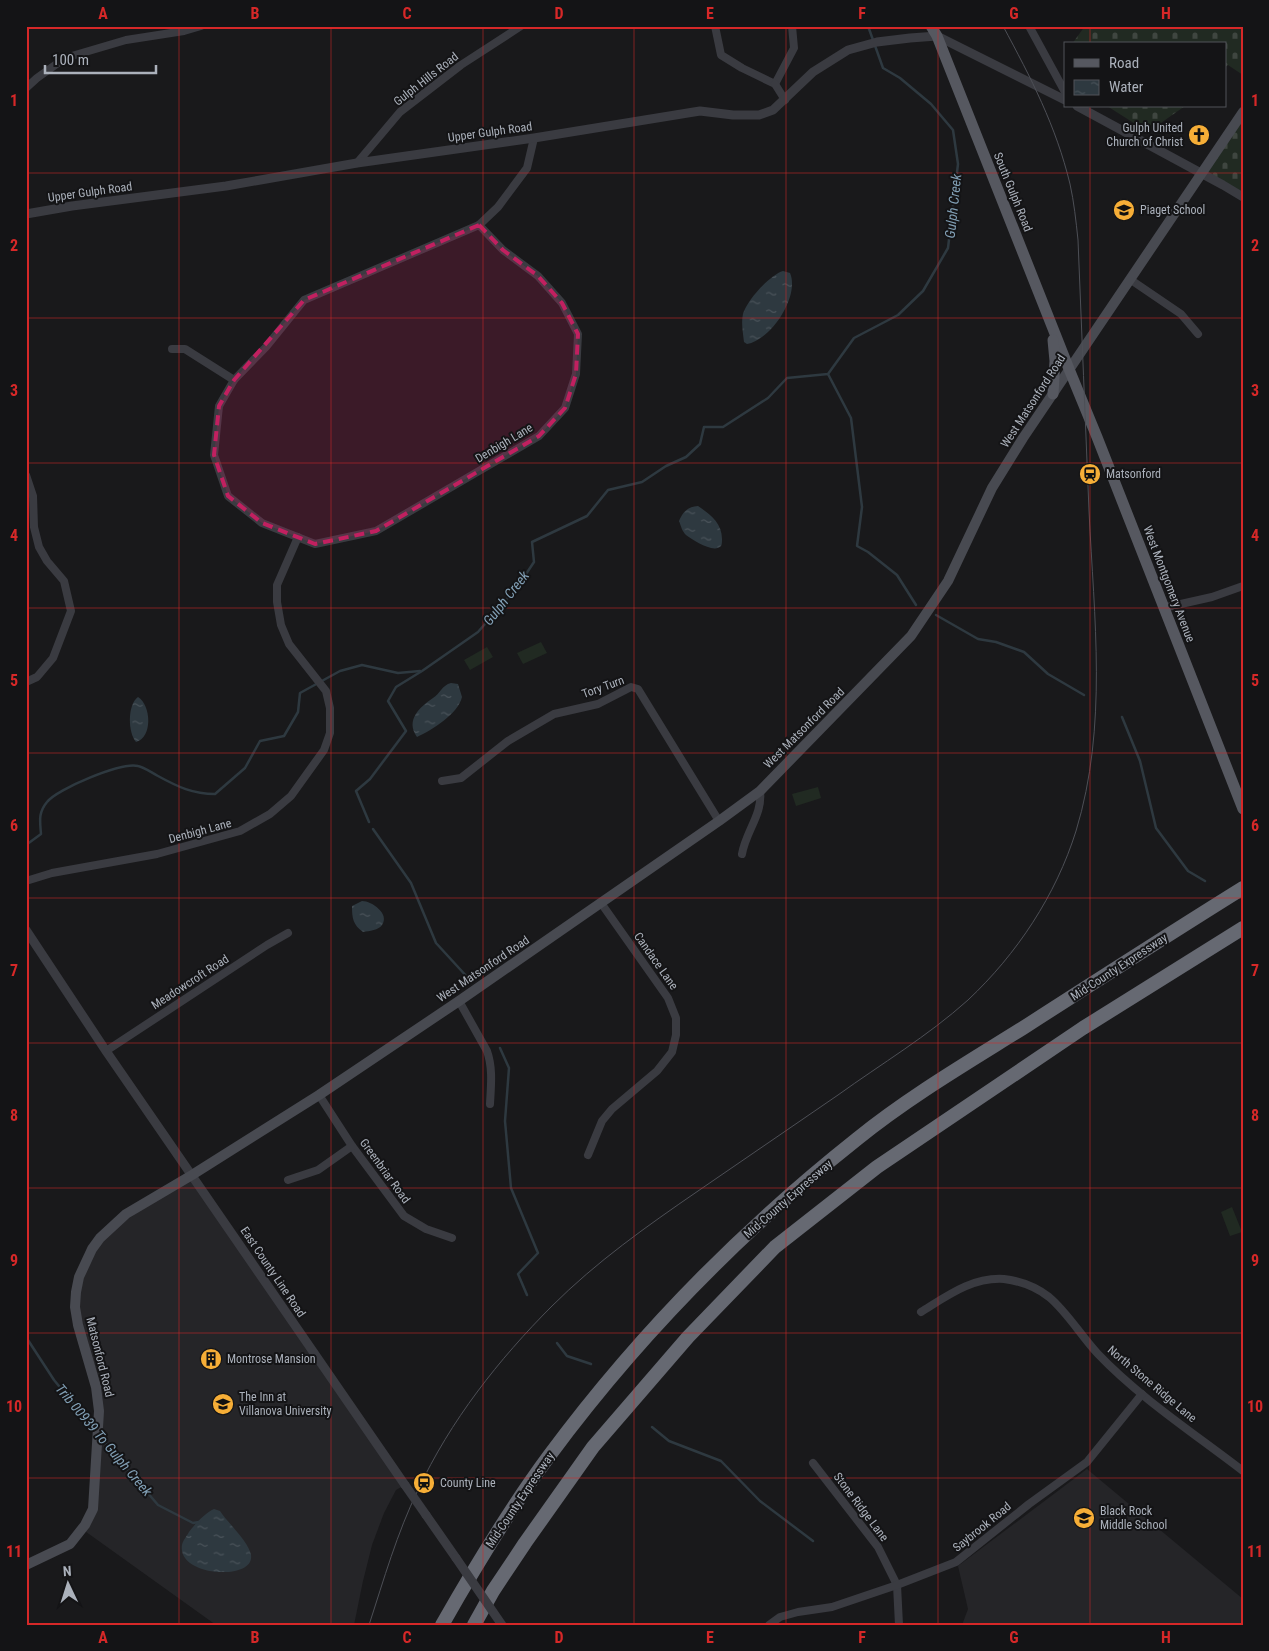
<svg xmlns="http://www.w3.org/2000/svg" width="1269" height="1651" viewBox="0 0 1269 1651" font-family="'Roboto Condensed',sans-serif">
<defs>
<pattern id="cemetery-stones" width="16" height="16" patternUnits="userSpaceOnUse" patternTransform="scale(1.25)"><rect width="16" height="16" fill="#212a22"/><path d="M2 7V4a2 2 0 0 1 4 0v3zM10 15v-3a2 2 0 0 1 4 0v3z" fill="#3f4640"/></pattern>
<pattern id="water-ripples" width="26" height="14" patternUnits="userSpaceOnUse" patternTransform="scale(1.25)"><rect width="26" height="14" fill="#2e3940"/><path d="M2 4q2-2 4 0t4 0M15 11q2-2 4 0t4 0" fill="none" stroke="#4a535a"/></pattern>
</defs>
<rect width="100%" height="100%" fill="#19191b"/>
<g fill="#252528">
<path d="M192,1175L405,1485L396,1490L384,1513L372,1545L363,1581L354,1625H216L82,1529L93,1510L99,1411L76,1292L100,1238Z"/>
<path d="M1087,1469L1243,1599V1625H962L968,1609L958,1566Z"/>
</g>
<g fill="#212a22">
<path d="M541,642L547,653L523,664L517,653Z"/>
<path d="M487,647L493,657L470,670L464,660Z"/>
<path d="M818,787L821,798L796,806L792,794Z"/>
<path d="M1232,1207L1242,1232L1230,1236L1221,1212Z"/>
</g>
<g fill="url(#cemetery-stones)">
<path d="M1085,26H1243V75L1228,65L1225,67V44H1072Z"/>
<path d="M1107,106H1185L1148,132Z"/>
<path d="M1243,112V197L1202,174Z"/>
</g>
<g fill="url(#water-ripples)">
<path d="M783,271L790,273C800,296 771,340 747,344L744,342C743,333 741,322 743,314C747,300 770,275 783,271Z"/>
<path d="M698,506C710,514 722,523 722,539C722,541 722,545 721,546C714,554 693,540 686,535C682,531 681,526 679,521C683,512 687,507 698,506Z"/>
<path d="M451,683L458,684L462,697C458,714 432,730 417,737C405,720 420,707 433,698C440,694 442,685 451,683Z"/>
<path d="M138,697C151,705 153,737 136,742C128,733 127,705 138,697Z"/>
<path d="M362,901C372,901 390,914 382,925C379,930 369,931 363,932C353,925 352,918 352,906Z"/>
<path d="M214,1509L220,1511C227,1522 249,1542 251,1555C255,1581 177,1577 182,1545C183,1540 187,1536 189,1532C194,1525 205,1513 214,1509Z"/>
</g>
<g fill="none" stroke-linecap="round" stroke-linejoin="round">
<g stroke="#2e3940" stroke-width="2.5">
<path d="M828,374L851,418L862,507L857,546L868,552L897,575L916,605"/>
<path d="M936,615L978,639L996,642L1024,652L1048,674L1084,695"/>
<path d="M1122,717L1140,761L1156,828L1188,871L1205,881"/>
<path d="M369,822L356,791L370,779L406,731L388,701L396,687L422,671L478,632L518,586L534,562L532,542L587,516L608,490L642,482L666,466L686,457L700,444L704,427H723L768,398L787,378L828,374L854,338L898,315L923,291L948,248L958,164L953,130L931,104L900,78L883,68L868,26"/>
<path d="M373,829L411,883L436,943L469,979"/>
<path d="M26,845L41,834C40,821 38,813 47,802C57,789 121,762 138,766C144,767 152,773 158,776C178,787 193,794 215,794L245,768L260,741L284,736L298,712L300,693L340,671L362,665L398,673L420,671"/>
<path d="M500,1048L509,1068L505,1121L511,1188L538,1253L518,1274L527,1295"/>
<path d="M26,1337L54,1380L94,1429"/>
<path d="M557,1343L567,1356L591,1364"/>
<path d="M652,1427L669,1441L721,1461L760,1501L813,1541"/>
<path d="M101,1438L158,1505L193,1523L199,1522"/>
</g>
<g stroke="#3a3b41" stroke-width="8">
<path d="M715,26L721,55L742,68L775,84L794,48L792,26"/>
<path d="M1029,26L1065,92"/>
<path d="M775,84L785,100"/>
<path d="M26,88L37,78L65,58L126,40L184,31L201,26"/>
<path d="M357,163L400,112L461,65L521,26"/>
<path d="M479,225L503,250L538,276L562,303L578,334L576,374L565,408L539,436L376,531L315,544L262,523L228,496L214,455L219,406L234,380L266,347L304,300Z"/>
<path d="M479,225L498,207L527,168L534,138"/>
<path d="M1131,280L1181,314L1198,334"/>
<path d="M172,349H185L234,380"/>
<path d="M26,475L33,496L34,527L39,547L47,561L64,581L71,611L53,658L37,677L26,682"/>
<path d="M1163,608L1212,597L1243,586"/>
<path d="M442,781L461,778L508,741L554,714L598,704L631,687L638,689L719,821"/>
<path d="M742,854C746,831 763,814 760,791"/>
<path d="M26,881L52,873L157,854L240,831L270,814L291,796L324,750L330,733V708L326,691L289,644L281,625L277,602V585L298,537"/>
<path d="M459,1001L487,1051C493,1068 491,1085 490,1104"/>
<path d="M106,1051L267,945L288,933"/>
<path d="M319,1095L352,1146L404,1216L426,1229L452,1238"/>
<path d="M588,1155L602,1121L612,1109L657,1071L672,1052L676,1035V1018L668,998L601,903"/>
<path d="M288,1180L318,1170L352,1146"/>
<path d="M921,1312C947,1296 972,1277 1004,1279C1020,1281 1036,1287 1049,1297C1068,1313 1081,1336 1098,1354C1140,1398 1195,1434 1243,1471"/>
<path d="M813,1463L878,1547L897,1585L899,1625"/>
<path d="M769,1625L780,1617L798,1612L832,1607L897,1585L956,1562L1029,1504L1087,1462L1142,1394"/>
</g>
<g stroke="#3a3b41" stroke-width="9">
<path d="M1077,106L1223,185L1243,197"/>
<path d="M26,214L72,206L226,186L357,163L534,138L700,111L733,115H759L773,110L813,72L848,50L877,42L910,38L937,36L1065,100"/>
<path d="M26,930L106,1051L405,1485"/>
<path d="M426,1515L456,1558"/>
</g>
<path stroke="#484a51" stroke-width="10" d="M26,1565L70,1544L85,1525L93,1509L99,1411L96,1387L78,1325L75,1307L76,1292L79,1277L92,1249L100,1238L126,1214L192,1175L319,1095L459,1001L719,821L760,791L911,636L948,581L992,488L1023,438L1243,112"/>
<g stroke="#565860" stroke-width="11">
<path d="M931,26L937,36L1069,369L1097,437L1243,809"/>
<path d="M1053,394L1055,361L1053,340"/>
</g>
<g stroke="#666972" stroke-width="14">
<path d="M442,1625C475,1567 509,1510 549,1456C637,1337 741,1231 857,1139C909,1097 967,1063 1023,1028C1096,981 1169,934 1243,888"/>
<path d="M474,1625L493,1591L525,1543L593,1447L688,1337L775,1247L877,1167L1083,1028L1243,928"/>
</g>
<path stroke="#4d4f56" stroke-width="1" d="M369,1625C384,1579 397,1533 418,1490C450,1421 499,1359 552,1306C596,1262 647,1226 698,1191C745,1159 791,1127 838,1095C881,1064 928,1036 968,1000C1017,954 1056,895 1076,831C1108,726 1094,618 1089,511C1085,421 1082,330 1078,240C1076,221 1074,202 1070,184C1056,126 1031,78 1003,26"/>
<g stroke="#3a3b41" stroke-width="9">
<path d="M405,1485L426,1515"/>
<path d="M456,1558L502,1625"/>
</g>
</g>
<path fill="#c12060" fill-opacity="0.2" stroke="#c12060" stroke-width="4" stroke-dasharray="10 6" stroke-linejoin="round" d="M479,225L503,250L538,276L562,303L578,334L576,374L565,408L539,436L376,531L315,544L262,523L228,496L214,455L219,406L234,380L304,300Z"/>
<path fill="none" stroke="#d62828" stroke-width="1" stroke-opacity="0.55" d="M179,26V1625M331,26V1625M483,26V1625M634,26V1625M786,26V1625M938,26V1625M1090,26V44M1090,106V1625M26,173H1243M26,318H1243M26,463H1243M26,608H1243M26,753H1243M26,898H1243M26,1043H1243M26,1188H1243M26,1333H1243M26,1478H1243"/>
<defs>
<g id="church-disc" transform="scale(1.125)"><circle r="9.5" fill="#f6ae37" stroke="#141416"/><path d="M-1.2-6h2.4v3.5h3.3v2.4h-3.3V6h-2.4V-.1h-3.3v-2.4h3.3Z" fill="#111"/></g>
<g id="school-disc" transform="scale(1.125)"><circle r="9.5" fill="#f6ae37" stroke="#141416"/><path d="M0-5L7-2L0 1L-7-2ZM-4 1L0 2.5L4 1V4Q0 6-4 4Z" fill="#111"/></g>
<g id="station-disc" transform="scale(1.125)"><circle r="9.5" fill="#f6ae37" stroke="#141416"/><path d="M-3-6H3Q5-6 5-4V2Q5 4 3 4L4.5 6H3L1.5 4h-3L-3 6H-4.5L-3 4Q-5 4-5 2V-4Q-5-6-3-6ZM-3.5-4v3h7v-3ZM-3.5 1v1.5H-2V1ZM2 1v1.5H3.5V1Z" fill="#111"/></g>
<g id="building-disc" transform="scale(1.125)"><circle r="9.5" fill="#f6ae37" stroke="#141416"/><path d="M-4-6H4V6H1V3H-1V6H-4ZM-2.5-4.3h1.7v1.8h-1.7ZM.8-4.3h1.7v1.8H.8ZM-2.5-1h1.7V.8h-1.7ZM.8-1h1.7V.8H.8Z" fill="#111"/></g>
<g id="university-disc" transform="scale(1.125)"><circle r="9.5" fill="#f6ae37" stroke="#141416"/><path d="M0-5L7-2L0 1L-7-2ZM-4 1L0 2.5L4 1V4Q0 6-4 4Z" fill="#111"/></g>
</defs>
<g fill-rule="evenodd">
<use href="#church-disc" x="1199" y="135"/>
<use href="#school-disc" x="1124" y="210"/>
<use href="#station-disc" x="1090" y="474"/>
<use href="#building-disc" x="211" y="1359"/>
<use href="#university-disc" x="223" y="1404"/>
<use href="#station-disc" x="424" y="1483"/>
<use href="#school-disc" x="1084" y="1518"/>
</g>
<g text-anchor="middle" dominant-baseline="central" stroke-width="4" stroke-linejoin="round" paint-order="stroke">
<g font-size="12" fill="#abb1bb" stroke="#141416">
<text transform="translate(426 79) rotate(-38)">Gulph Hills Road</text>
<text transform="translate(490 132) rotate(-8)">Upper Gulph Road</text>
<text transform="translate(90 192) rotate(-8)">Upper Gulph Road</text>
<text transform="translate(1013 192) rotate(68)">South Gulph Road</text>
<text transform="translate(1033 401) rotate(-57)">West Matsonford Road</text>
<text transform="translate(504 443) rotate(-31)">Denbigh Lane</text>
<text transform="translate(1169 584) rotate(69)">West Montgomery Avenue</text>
<text transform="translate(603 687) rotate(-20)">Tory Turn</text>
<text transform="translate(804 728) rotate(-45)">West Matsonford Road</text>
<text transform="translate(200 831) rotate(-15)">Denbigh Lane</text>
<text transform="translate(656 961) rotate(55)">Candace Lane</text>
<text transform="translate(1119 967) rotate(-33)">Mid-County Expressway</text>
<text transform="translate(483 969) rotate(-34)">West Matsonford Road</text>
<text transform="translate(190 982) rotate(-33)">Meadowcroft Road</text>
<text transform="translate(385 1171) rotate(54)">Greenbriar Road</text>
<text transform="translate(788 1199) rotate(-41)">Mid-County Expressway</text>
<text transform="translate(273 1272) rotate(56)">East County Line Road</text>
<text transform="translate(100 1357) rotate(76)">Matsonford Road</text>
<text transform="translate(1152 1384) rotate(40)">North Stone Ridge Lane</text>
<text transform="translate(520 1500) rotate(-56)">Mid-County Expressway</text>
<text transform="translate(861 1507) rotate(53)">Stone Ridge Lane</text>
<text transform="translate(982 1527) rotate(-39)">Saybrook Road</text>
</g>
<g font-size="12" fill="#abb1bb" stroke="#141416" text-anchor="start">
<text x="1183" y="128" text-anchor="end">Gulph United<tspan x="1183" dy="14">Church of Christ</tspan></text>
<text x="1140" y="210">Piaget School</text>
<text x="1106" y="474">Matsonford</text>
<text x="227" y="1359">Montrose Mansion</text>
<text x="239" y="1397">The Inn at<tspan x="239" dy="14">Villanova University</tspan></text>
<text x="440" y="1483">County Line</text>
<text x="1100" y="1511">Black Rock<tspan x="1100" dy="14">Middle School</tspan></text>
</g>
<g font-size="14" font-style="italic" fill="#82a0b6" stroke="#141416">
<text transform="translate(953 206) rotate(-84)">Gulph Creek</text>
<text transform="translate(506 598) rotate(-52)">Gulph Creek</text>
<text transform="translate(104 1440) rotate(50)">Trib 00939 To Gulph Creek</text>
</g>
</g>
<rect width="1269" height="1651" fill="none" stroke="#141416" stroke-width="55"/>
<rect x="1064" y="42" width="162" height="65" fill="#141416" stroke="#505358"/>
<rect x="1074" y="59" width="25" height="8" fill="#565860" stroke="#505358"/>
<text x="1109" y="68" font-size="15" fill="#abb1bb">Road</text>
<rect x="1074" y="80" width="25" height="15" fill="url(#water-ripples)" stroke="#505358"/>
<text x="1109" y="92" font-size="15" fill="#abb1bb">Water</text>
<g transform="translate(68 1584) rotate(356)" stroke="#141416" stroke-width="4" paint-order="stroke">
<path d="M0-4L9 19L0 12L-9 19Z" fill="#abb1bb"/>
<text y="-8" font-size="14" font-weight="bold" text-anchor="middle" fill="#abb1bb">N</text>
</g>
<path d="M45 65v8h111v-8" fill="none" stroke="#abb1bb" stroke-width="2.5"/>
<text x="52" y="65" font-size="15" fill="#abb1bb" stroke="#141416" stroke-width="4" paint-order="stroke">100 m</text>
<rect x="28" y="28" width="1214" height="1596" fill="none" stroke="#d62828" stroke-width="2"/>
<g font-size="16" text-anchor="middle" font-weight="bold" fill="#d62828">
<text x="103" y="19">A</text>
<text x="255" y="19">B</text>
<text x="407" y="19">C</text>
<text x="559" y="19">D</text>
<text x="710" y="19">E</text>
<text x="862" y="19">F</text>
<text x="1014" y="19">G</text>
<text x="1166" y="19">H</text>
<text x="14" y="106">1</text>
<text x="1255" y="106">1</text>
<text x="14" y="251">2</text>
<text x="1255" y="251">2</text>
<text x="14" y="396">3</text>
<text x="1255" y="396">3</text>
<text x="14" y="541">4</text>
<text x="1255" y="541">4</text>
<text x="14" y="686">5</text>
<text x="1255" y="686">5</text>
<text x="14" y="831">6</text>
<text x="1255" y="831">6</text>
<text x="14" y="976">7</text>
<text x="1255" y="976">7</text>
<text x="14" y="1121">8</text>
<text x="1255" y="1121">8</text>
<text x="14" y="1266">9</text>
<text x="1255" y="1266">9</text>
<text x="14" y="1412">10</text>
<text x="1255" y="1412">10</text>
<text x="14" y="1557">11</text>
<text x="1255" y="1557">11</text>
<text x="103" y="1643">A</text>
<text x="255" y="1643">B</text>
<text x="407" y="1643">C</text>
<text x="559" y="1643">D</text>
<text x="710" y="1643">E</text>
<text x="862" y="1643">F</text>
<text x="1014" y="1643">G</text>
<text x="1166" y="1643">H</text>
</g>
</svg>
